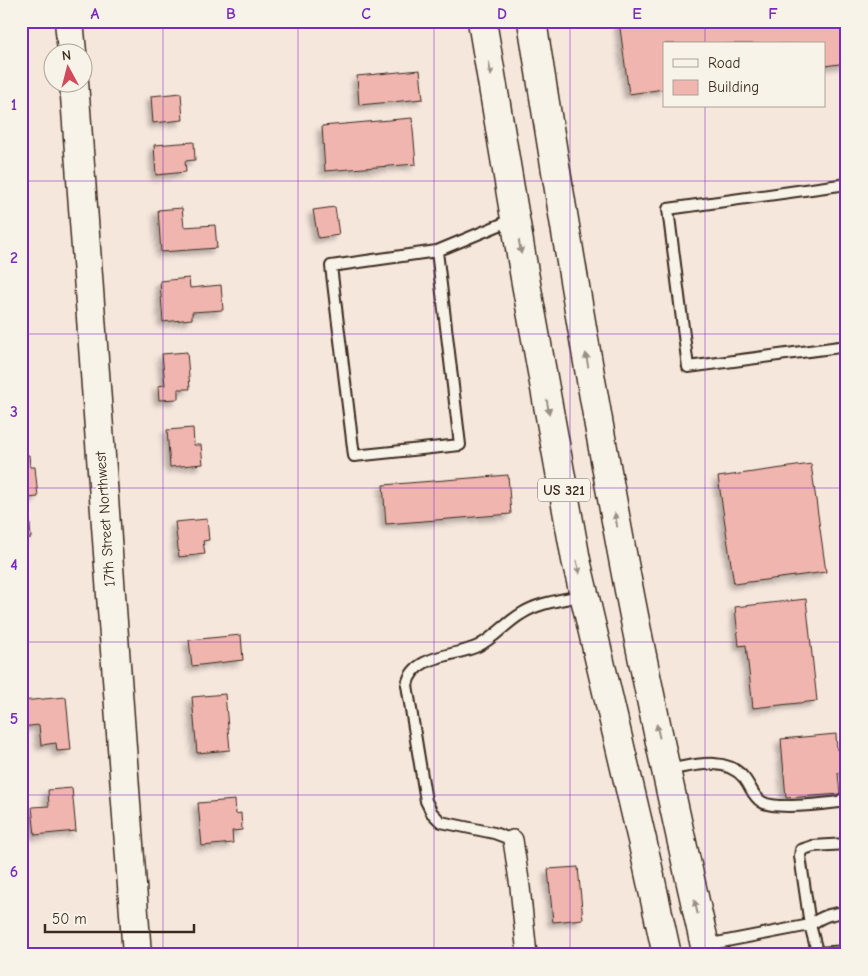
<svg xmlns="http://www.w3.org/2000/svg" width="868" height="976" viewBox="0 0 868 976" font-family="'Comic Neue',sans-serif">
<defs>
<filter id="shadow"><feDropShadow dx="-4.5" dy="4.5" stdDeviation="2.5" flood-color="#0004"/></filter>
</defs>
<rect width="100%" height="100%" fill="#f6e7dd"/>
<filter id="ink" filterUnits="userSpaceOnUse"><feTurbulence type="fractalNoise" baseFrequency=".02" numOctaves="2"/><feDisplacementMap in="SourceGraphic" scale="10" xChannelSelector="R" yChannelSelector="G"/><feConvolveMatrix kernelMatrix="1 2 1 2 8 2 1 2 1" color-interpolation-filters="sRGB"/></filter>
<g filter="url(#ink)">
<g fill="#f0b5af" stroke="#3b2a1e" filter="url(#shadow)">
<path d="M619,21H847V63L824,66V44H664V89L629,94Z"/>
<path d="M420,70L423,99L359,105L357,76Z"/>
<path d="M181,93L183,120L153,123L151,96Z"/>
<path d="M412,118L416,164L325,171L322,126Z"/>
<path d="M194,142L195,160L185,161L186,172L156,175L154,145Z"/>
<path d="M335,207L339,235L318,238L313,210Z"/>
<path d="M182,208L184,227L215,225L217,248L161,252L158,210Z"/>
<path d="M189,278L190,288L221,285L223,310L192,312V319L163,322L160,281Z"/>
<path d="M187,352L190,389H178V399L159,400L158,386L165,385L162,354Z"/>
<path d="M21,385L24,417H21Z"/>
<path d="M193,428L194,445H201L203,464L170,467L167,430Z"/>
<path d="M21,455H29L30,467H35L38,497L28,498L31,538L21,539Z"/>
<path d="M811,464L826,572L734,584L718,477Z"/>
<path d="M508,475L511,514L386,524L383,485Z"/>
<path d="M207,519L209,540L203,541L205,554L179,557L175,522Z"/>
<path d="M806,599L817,701L753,708L746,645L739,646L735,607Z"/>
<path d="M241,635L243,660L192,666L189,640Z"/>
<path d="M225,694L230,750L197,753L192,697Z"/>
<path d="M66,697L71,750L57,751L56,743L41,745L39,725L21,727V701Z"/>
<path d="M836,734L837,750L847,749V772L838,773L840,794L786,798L781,739Z"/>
<path d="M72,788L76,831L35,835L32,807L49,806L48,790Z"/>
<path d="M235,800L236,814L241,813L242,830L232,831L233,843L202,846L198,803Z"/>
<path d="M578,867L583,919L553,922L548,869Z"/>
<path d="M495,949V955H430Z"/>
</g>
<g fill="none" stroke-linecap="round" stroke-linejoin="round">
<g stroke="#3b2a1e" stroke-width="14">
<g id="lane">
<path d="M847,184L668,209L688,367L847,346"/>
<path d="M437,251L460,445L354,456L331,266L437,251L514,219"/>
<path d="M667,770C692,766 726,755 744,778C751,786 752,796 762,802C775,810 823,804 839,802L847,796"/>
<path d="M513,840L494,833L441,822L432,813L426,801L407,685C413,654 455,657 478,646C494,638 506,623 521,614C539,602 563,600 584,595"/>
<path d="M706,945L810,925C824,915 830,914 847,912"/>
<path d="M817,953L847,951"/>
<path d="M818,955L810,925L800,856L801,850L813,846L847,844"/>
</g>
</g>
<g stroke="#3b2a1e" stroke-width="22">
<path id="street" d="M513,840L520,887L527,955"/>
</g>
<g stroke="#3b2a1e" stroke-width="31">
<g id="secondary">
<path d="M69,21L72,52"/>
<path d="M74,82L137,955"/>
</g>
</g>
<g stroke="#3b2a1e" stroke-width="31">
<g id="highway">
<path d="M482,21L525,278L576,560L642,840L667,955"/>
<path d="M532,21C560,199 589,376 622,553C647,688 677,821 707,955"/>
</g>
</g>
<use href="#lane" stroke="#f7f3e8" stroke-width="10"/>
<use href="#street" stroke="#f7f3e8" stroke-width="19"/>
<use href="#secondary" stroke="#f7f3e8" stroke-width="28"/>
<use href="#highway" stroke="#f7f3e8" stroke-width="28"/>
</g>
<defs><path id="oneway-solid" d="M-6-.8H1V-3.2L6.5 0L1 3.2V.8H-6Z" transform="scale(1.25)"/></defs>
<g fill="#998e83">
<use href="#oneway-solid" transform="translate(490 69) rotate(81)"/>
<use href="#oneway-solid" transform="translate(520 247) rotate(80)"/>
<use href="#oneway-solid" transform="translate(587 360) rotate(-100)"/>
<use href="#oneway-solid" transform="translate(548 407) rotate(80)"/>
<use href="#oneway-solid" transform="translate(616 520) rotate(-100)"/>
<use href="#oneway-solid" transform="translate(578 567) rotate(77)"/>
<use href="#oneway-solid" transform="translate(658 731) rotate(-102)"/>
<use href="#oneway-solid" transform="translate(696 907) rotate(-103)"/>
</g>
</g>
<path fill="none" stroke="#7b2cbf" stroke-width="1" stroke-opacity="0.55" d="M163,21V955M298,21V955M434,21V955M570,21V955M705,21V44M705,106V955M21,181H847M21,334H847M21,488H847M21,642H847M21,795H847"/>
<g text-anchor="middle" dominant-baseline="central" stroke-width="4" stroke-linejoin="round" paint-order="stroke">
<rect fill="#f7f3e8" stroke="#73665b" stroke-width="1" x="538" y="478.5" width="52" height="23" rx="4"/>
<g font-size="14" font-weight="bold" fill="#3b2a1e">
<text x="564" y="490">US 321</text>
</g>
<g font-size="15" fill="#3b2a1e" stroke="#f7f3e8">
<text transform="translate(105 519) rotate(-94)">17th Street Northwest</text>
</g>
</g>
<rect width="868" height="976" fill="none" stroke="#f7f3e8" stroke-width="55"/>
<rect x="663" y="42" width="162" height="65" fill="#f7f3e8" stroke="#aca397"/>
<rect x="673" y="59" width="25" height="8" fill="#f7f3e8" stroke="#aca397"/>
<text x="708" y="68" font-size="15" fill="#3b2a1e">Road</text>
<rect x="673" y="80" width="25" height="15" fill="#f0b5af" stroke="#aca397"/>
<text x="708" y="92" font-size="15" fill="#3b2a1e">Building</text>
<g transform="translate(68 68) rotate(353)"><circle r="24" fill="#f7f3e8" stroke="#aca397"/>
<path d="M0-4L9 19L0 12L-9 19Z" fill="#d1495b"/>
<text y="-8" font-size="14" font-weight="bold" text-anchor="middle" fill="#3b2a1e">N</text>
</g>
<path d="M45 924v8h149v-8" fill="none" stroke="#3b2a1e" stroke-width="2.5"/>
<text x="52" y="924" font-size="15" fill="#3b2a1e" stroke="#f7f3e8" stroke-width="4" paint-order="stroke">50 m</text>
<rect x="28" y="28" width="812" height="920" fill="none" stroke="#7b2cbf" stroke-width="2"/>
<g font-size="16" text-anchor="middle" font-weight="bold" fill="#7b2cbf">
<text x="95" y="19">A</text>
<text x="231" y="19">B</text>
<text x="366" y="19">C</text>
<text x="502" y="19">D</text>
<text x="637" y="19">E</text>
<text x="773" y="19">F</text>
<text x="14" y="110">1</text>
<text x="14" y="263">2</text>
<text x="14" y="417">3</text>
<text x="14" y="570">4</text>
<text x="14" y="724">5</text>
<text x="14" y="877">6</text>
</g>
</svg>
